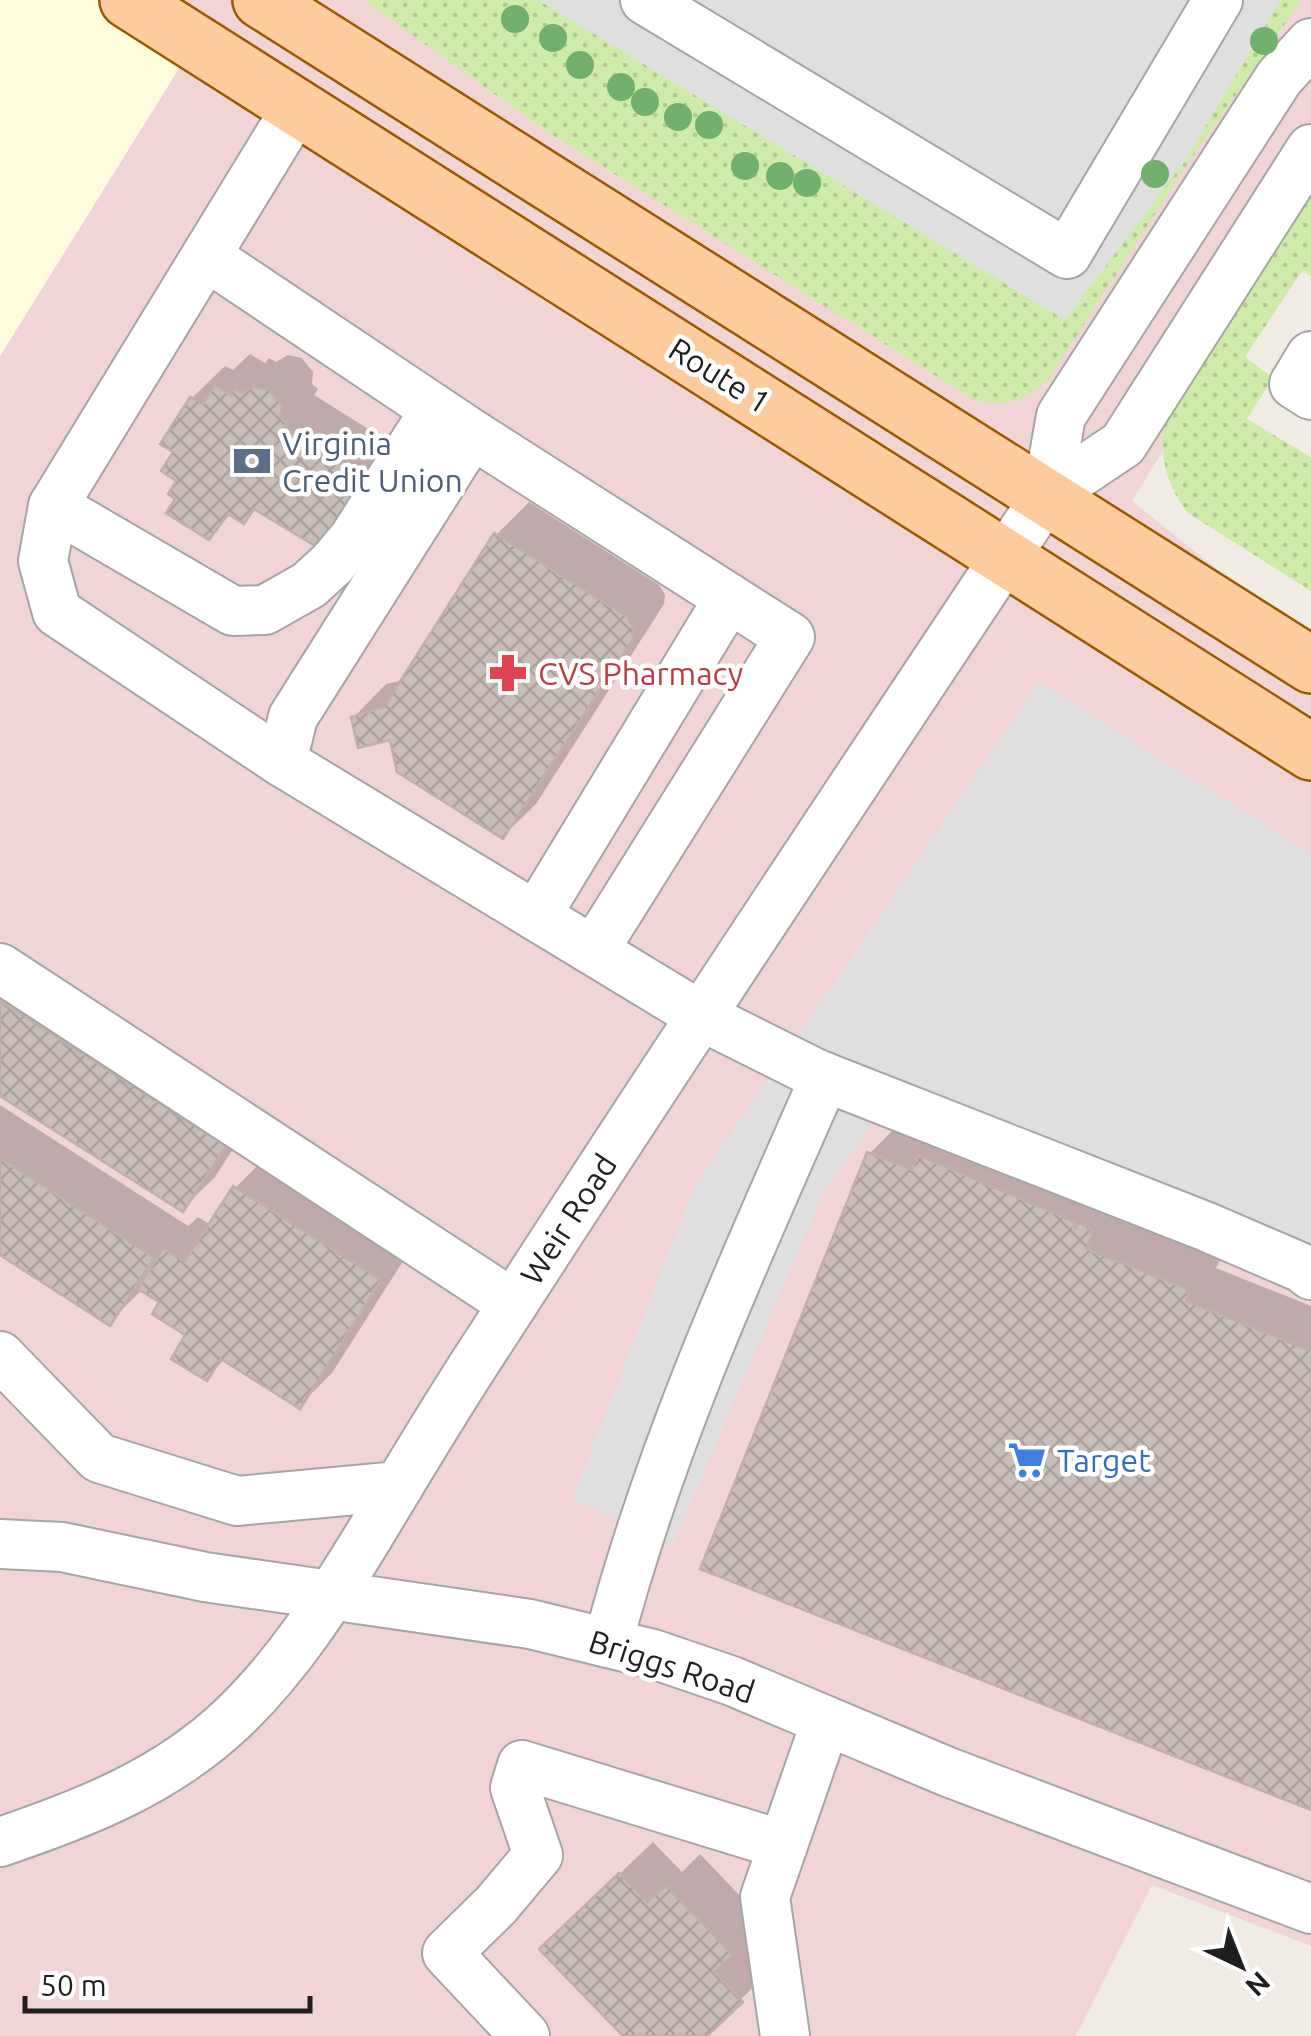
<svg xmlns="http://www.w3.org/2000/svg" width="1311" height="2036" viewBox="0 0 1311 2036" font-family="Ubuntu,sans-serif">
<defs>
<pattern id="grass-dots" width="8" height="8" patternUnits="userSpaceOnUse" patternTransform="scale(2.5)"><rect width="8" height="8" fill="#cfeba9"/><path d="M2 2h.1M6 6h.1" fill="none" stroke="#b1c991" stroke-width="1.8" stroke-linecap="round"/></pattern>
<pattern id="building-cross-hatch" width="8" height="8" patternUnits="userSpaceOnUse" patternTransform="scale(2.5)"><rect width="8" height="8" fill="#c8bdb8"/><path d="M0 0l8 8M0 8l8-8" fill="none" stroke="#aba29e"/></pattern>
</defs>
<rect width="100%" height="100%" fill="#f0ebe5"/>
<path fill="#f1d4d5" d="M123,0H1311V209L1132,501L1311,645V1946L1152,1885L1076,2036H0V356L192,46Z"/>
<path fill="#fffcde" d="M0,0H123L193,46L0,356Z"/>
<g fill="url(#grass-dots)">
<path d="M364,0H1302L1182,172L1048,380C1024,401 1006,408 974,400L543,129Z"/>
<path d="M1311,188V276L1302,271L1245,357L1268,374L1271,381L1247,419L1311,457V591L1188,513C1164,482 1159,454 1165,415Z"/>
</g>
<g fill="#dfdfdf">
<path d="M538,0H1281L1184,162L1065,320Z"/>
<path d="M1039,682L1311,854V1249L901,1083L822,1196L673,1545L572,1499L694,1187Z"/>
</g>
<g fill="#0003">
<path d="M250,354L265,363L269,358L276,362L288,355L302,358L313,372L312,384L318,389L314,395L402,450L359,518L257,508L244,521L232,513L208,537L179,498L176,451L164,443L192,398L225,366L233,370Z"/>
<path d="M529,502L659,585L665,595L664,604L536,804L503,836L392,737L354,717L386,684L404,680L496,535Z"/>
<path d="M0,948L257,1112L215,1177L182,1209L0,1093Z"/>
<path d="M0,1105L188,1226L198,1217L211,1225L235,1188L268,1155L412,1247L332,1373L299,1406L225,1359L206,1378L189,1335L162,1302L143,1289L109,1322L0,1252Z"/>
<path d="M902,1121L1218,1256L1220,1260L1216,1268L1311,1306V1808L869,1154Z"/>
<path d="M653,1842L682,1872L700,1854L763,1920L745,1938L773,1968L703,2036H626L575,1916Z"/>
</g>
<g fill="url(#building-cross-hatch)" stroke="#c2b0a7" stroke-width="2.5">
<path d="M215,385L231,395L235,389L242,393L253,387L269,390L282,406L280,417L287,422L283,428L371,483L327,553L254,509L244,524L228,514L209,540L166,513L175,499L168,494L176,481L161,471L173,452L160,444L190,397L203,404Z"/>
<path d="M494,533L627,617L633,629V639L503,839L397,772L390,740L358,748L351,717L384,707Z"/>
<path d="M0,1001L226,1146L183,1212L0,1096Z"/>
<path d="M867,1152L912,1170L918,1155L1075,1222L1073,1228L1076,1229L1078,1223L1089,1227L1092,1234L1086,1249L1185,1288L1189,1294L1186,1301L1311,1351V1810L700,1569Z"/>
<path d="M0,1158L154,1258L110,1326L0,1255Z"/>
<path d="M233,1186L381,1280L300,1409L221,1359L207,1381L171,1359L185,1335L152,1314L159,1302L138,1289L163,1248L185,1261Z"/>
<path d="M619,1873L648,1902L666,1885L732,1955L714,1972L743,2002L707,2036H623L539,1949Z"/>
</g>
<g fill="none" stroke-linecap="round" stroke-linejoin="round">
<g stroke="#a6a6a6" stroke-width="52">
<g id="minor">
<path d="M645,0L1067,254L1218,0"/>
<path d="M297,107L53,506L43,561L57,612L282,762L701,1016L817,1074L1207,1227L1302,1268L1311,1275"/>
<path d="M206,256L472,434L293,717L282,762"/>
<path d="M1311,356L1294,384L1311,395"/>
<path d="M472,434L790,637L594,950"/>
<path d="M1047,495L1061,416L1279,78L1311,43"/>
<path d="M53,506L233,611L265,610L309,585L332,564L353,539L435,410"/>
<path d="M536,916L729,598"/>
<path d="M0,968L513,1304"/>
<path d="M0,1356L99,1458L237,1501L399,1486"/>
<path d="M0,1544L62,1547L205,1577L530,1624L653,1654L732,1681L948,1772L1311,1909"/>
<path d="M608,1643C660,1445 743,1263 825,1077"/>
<path d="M0,1842C86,1813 167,1781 234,1717C289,1664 328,1602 368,1537C408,1470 448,1403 491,1338C660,1076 833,816 1006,556L1047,495L1123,444L1311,149"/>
<path d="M525,2036L447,1953L496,1905L538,1855L515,1788L522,1765L783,1845"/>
<path d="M785,2036L765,1897L826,1721"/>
</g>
</g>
<g stroke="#995b00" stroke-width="60">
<g id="major">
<path d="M128,0L1311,752"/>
<path d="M261,0L1311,665"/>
</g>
</g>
<use href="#minor" stroke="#fff" stroke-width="48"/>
<use href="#major" stroke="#fecc9c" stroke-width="55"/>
</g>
<g fill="#71b06d">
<circle cx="515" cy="19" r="14"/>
<circle cx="553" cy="38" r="14"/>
<circle cx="1264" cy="41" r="14"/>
<circle cx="580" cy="65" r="14"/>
<circle cx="621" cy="87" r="14"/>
<circle cx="645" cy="102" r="14"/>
<circle cx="678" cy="117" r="14"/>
<circle cx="709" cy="125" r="14"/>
<circle cx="745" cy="166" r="14"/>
<circle cx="1155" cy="174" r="14"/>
<circle cx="780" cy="176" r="14"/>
<circle cx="807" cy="183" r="14"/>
</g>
<defs>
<g id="bank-bare" transform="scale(3)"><path d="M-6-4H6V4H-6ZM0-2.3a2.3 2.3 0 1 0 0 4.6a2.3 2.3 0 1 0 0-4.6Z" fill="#5c6f8a" stroke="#fff" stroke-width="2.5" paint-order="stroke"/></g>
<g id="pharmacy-bare" transform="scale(3)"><path d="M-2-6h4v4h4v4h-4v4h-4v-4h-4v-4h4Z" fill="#e0444e" stroke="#fff" stroke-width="2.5" paint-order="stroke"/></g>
<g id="supermarket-bare" transform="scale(3)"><path d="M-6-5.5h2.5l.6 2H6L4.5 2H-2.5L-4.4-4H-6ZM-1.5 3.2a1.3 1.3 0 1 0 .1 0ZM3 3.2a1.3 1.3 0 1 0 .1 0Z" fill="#3f7fe0" stroke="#fff" stroke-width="2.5" paint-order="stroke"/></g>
</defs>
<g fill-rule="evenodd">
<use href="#bank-bare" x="252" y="461"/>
<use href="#pharmacy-bare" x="508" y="673"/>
<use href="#supermarket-bare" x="1027" y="1460"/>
</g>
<g text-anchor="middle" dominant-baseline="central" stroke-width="9" stroke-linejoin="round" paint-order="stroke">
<g font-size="32" fill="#1f1f1f" stroke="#fff">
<text transform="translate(720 375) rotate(32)">Route 1</text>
<text transform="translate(568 1219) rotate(-57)">Weir Road</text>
<text transform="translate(672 1666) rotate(18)">Briggs Road</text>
</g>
<g font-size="32" fill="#4e5e75" stroke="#fff" text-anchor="start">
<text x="282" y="443">Virginia<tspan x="282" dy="37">Credit Union</tspan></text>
</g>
<g font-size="32" fill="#be3a42" stroke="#fff" text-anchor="start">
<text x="538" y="673">CVS Pharmacy</text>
</g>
<g font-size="32" fill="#366cbe" stroke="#fff" text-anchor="start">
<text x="1057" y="1460">Target</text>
</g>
</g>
<g transform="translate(1241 1966) rotate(137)" stroke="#ffffff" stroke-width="8" paint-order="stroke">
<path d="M0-8L18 38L0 25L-18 38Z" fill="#1f1f1f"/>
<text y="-15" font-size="28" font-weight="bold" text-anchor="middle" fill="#1f1f1f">N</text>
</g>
<path d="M25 1996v15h285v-15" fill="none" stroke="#1f1f1f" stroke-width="5"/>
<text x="40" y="1996" font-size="30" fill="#1f1f1f" stroke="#ffffff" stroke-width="8" paint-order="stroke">50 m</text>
</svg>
